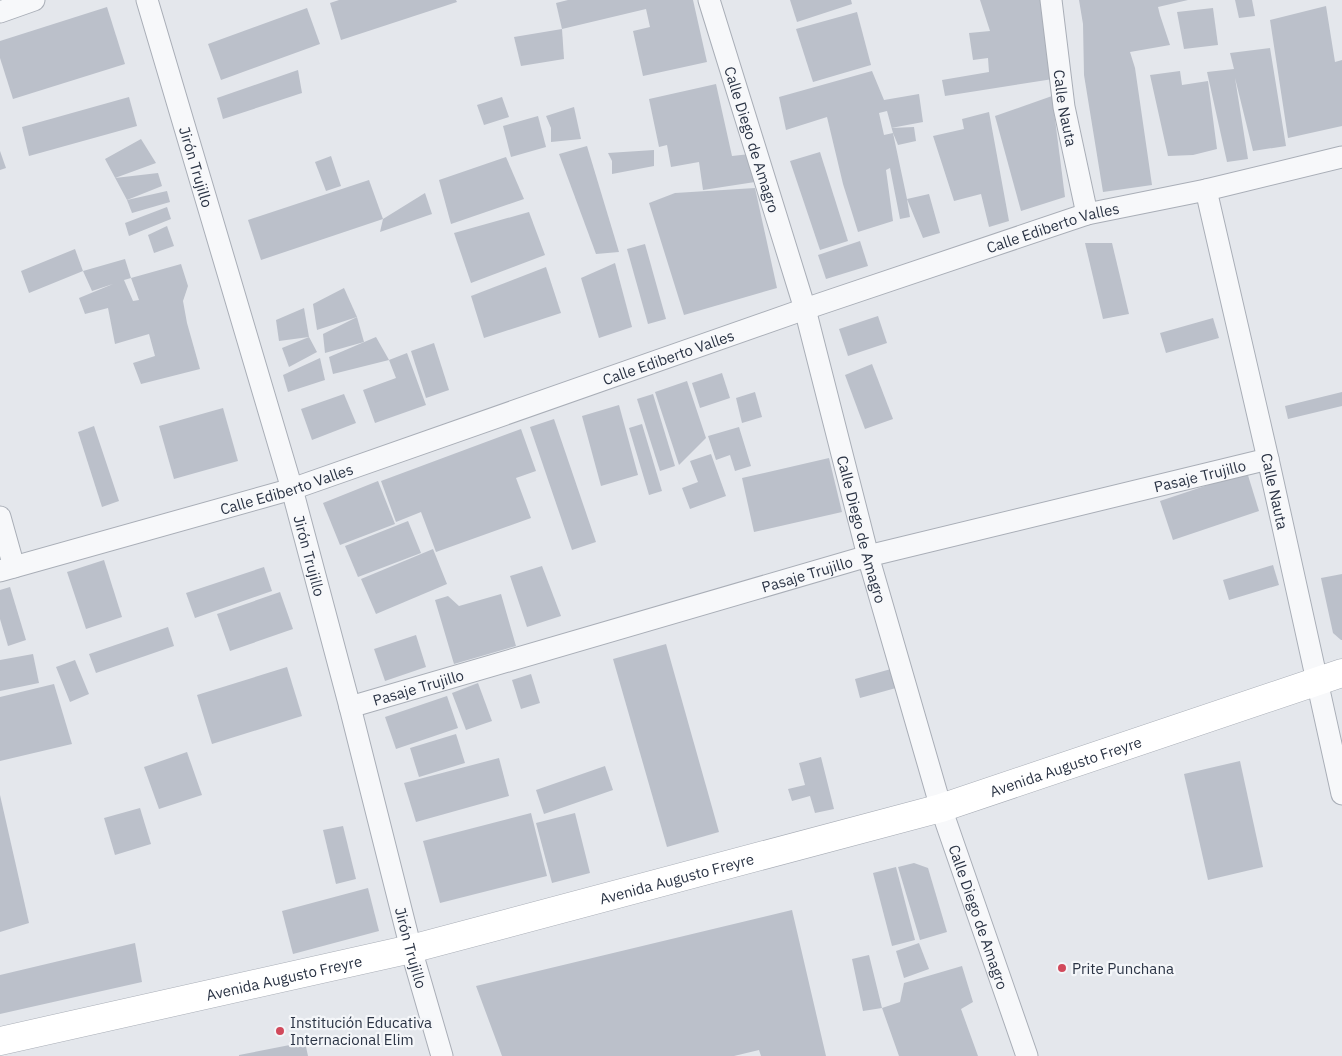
<svg xmlns="http://www.w3.org/2000/svg" width="1342" height="1056" viewBox="0 0 1342 1056" font-family="'IBM Plex Sans',sans-serif">
<rect width="100%" height="100%" fill="#e4e7ec"/>
<g fill="#bbc0ca" fill-rule="evenodd">
<path d="M339,0H456L457,2L341,40L330,3Z"/>
<path d="M568,0H693L707,62L643,76L633,31L650,27L646,9L562,29L556,3Z"/>
<path d="M790,0H851L852,4L797,22Z"/>
<path d="M980,0H1041L1053,79L945,96L942,80L989,72L988,58L973,60L969,33L990,31Z"/>
<path d="M1079,0H1188L1158,7L1160,15L1170,45L1130,52L1135,68L1152,185L1103,192L1084,75L1083,24Z"/>
<path d="M1235,0H1252L1255,16L1239,18Z"/>
<path d="M1326,6L1335,62L1342,60V126L1288,138L1270,20Z"/>
<path d="M107,7L125,64L13,99L0,58V41Z"/>
<path d="M307,8L320,44L221,80L208,44Z"/>
<path d="M1213,8L1218,45L1184,49L1177,12Z"/>
<path d="M857,12L871,65L813,82L796,29Z"/>
<path d="M562,29L564,59L521,66L514,37Z"/>
<path d="M1270,48L1286,146L1253,151L1235,78L1248,159L1227,162L1207,72L1234,69L1230,53Z"/>
<path d="M298,70L302,93L223,119L217,98Z"/>
<path d="M872,71L884,100L919,94L923,122L891,128L914,127L916,141L898,145L893,133L907,199L929,194L940,233L923,238L907,199L910,217L900,219L890,168L886,170L893,221L858,232L843,184L827,117L786,130L779,97ZM887,111L893,133L884,135L879,113Z"/>
<path d="M1180,71L1182,85L1208,81L1217,149L1193,155L1168,156L1150,75Z"/>
<path d="M716,84L732,156L750,154L755,182L703,190L699,162L671,167L667,145L659,147L649,99Z"/>
<path d="M1052,96L1065,197L1021,211L995,116Z"/>
<path d="M129,97L137,126L29,156L22,127Z"/>
<path d="M502,97L509,117L484,125L477,105Z"/>
<path d="M574,107L581,139L551,142V128L546,116Z"/>
<path d="M989,112L1009,221L989,227L981,194L954,201L933,136L964,129L962,119Z"/>
<path d="M538,116L546,147L511,157L503,126Z"/>
<path d="M141,139L156,163L115,178L158,173L162,186L127,200L105,159Z"/>
<path d="M587,146L619,252L596,254L559,154Z"/>
<path d="M654,150V166L612,174V161L608,153Z"/>
<path d="M0,151L6,168L0,170Z"/>
<path d="M820,152L848,241L820,250L790,161Z"/>
<path d="M331,156L341,186L326,191L315,162Z"/>
<path d="M506,157L524,199L451,224L439,180Z"/>
<path d="M369,180L383,219L261,260L248,220Z"/>
<path d="M755,188L777,288L684,315L649,203L675,193Z"/>
<path d="M167,191L170,202L132,213L127,200Z"/>
<path d="M425,193L432,214L380,232L383,219Z"/>
<path d="M167,207L171,219L129,236L125,223Z"/>
<path d="M529,212L545,255L471,283L454,233Z"/>
<path d="M167,226L174,246L154,253L148,235Z"/>
<path d="M860,241L868,266L826,279L818,255Z"/>
<path d="M1085,243H1112L1129,314L1103,319Z"/>
<path d="M645,244L666,319L648,324L627,249Z"/>
<path d="M75,249L83,271L125,259L131,278L181,264L188,286L183,301L187,323L200,369L141,384L133,363L155,356L149,334L115,344L108,308L85,314L79,298L113,284L92,291L83,271L29,293L21,271ZM131,278L139,300L133,301L124,280Z"/>
<path d="M615,263L632,327L599,338L581,278Z"/>
<path d="M546,267L561,313L484,338L471,296Z"/>
<path d="M344,288L357,317L317,330L313,304Z"/>
<path d="M304,308L309,337L279,341L276,320Z"/>
<path d="M878,316L887,343L848,356L839,329Z"/>
<path d="M357,317L364,342L325,353L323,334Z"/>
<path d="M1213,318L1219,338L1166,353L1160,333Z"/>
<path d="M309,337L317,352L289,367L282,348Z"/>
<path d="M376,337L389,360L333,374L329,357Z"/>
<path d="M434,343L449,390L426,398L411,351Z"/>
<path d="M407,353L426,405L375,423L363,390L396,378L389,360Z"/>
<path d="M320,358L325,380L288,392L283,375Z"/>
<path d="M872,364L893,419L865,429L845,375Z"/>
<path d="M722,373L730,398L700,408L692,383Z"/>
<path d="M687,381L706,438L679,465L655,392Z"/>
<path d="M755,392L762,417L742,423L736,398Z"/>
<path d="M1342,392V406L1288,419L1285,406Z"/>
<path d="M344,394L356,423L312,440L301,409Z"/>
<path d="M653,394L675,466L660,471L637,399Z"/>
<path d="M619,405L638,475L601,486L582,416Z"/>
<path d="M223,408L238,461L174,479L159,426Z"/>
<path d="M554,419L596,542L572,550L530,427Z"/>
<path d="M642,424L662,491L649,495L629,428Z"/>
<path d="M94,426L119,501L102,507L78,432Z"/>
<path d="M739,427L751,466L735,471L730,455L716,460L708,436Z"/>
<path d="M521,429L536,471L516,478L531,518L436,552L421,512L396,522L381,481Z"/>
<path d="M711,454L726,496L690,509L682,488L698,482L690,461Z"/>
<path d="M829,458L842,512L754,532L742,478Z"/>
<path d="M1247,472L1259,511L1173,540L1160,501Z"/>
<path d="M378,481L395,524L340,545L323,503Z"/>
<path d="M408,521L421,553L358,577L345,546Z"/>
<path d="M433,549L447,584L376,614L361,579Z"/>
<path d="M104,560L122,617L86,629L67,572Z"/>
<path d="M1273,565L1279,585L1229,600L1223,580Z"/>
<path d="M542,566L561,616L527,627L510,576Z"/>
<path d="M264,567L272,591L195,618L186,593Z"/>
<path d="M1342,574V640H1341L1333,633L1321,578Z"/>
<path d="M10,587L26,640L8,646L0,619V590Z"/>
<path d="M280,592L293,629L230,651L217,614Z"/>
<path d="M501,594L516,646L454,664L435,600L448,596L459,606Z"/>
<path d="M168,627L174,646L96,673L89,654Z"/>
<path d="M416,635L426,667L385,681L374,649Z"/>
<path d="M666,644L719,832L667,847L613,659Z"/>
<path d="M33,654L39,683L0,691V660Z"/>
<path d="M75,660L89,694L70,702L56,667Z"/>
<path d="M287,667L302,716L212,744L197,695Z"/>
<path d="M891,669L896,688L860,698L855,679Z"/>
<path d="M531,674L540,703L521,709L512,680Z"/>
<path d="M478,683L492,721L466,730L452,693Z"/>
<path d="M54,684L72,744L0,761V697Z"/>
<path d="M447,696L458,728L396,749L385,717Z"/>
<path d="M456,734L465,763L419,777L410,748Z"/>
<path d="M187,752L202,795L159,809L144,767Z"/>
<path d="M821,757L834,809L815,813L810,796L792,801L788,789L805,785L799,763Z"/>
<path d="M499,758L509,796L416,822L404,783Z"/>
<path d="M1240,761L1263,867L1208,880L1184,774Z"/>
<path d="M605,766L613,790L544,814L536,790Z"/>
<path d="M0,795L29,923L0,932Z"/>
<path d="M140,808L151,844L115,855L104,818Z"/>
<path d="M531,813L547,876L440,903L423,841Z"/>
<path d="M575,813L590,873L552,883L536,823Z"/>
<path d="M343,826L356,879L336,884L323,830Z"/>
<path d="M914,863L928,868L947,932L920,940L898,867Z"/>
<path d="M896,867L915,940L892,946L873,873Z"/>
<path d="M368,888L379,931L293,954L282,911Z"/>
<path d="M792,910L826,1056H761L759,1050L734,1056H502L476,986Z"/>
<path d="M135,943L142,982L0,1014V975Z"/>
<path d="M919,943L929,969L904,978L896,951Z"/>
<path d="M869,955L882,1008L900,1002L904,983L962,966L973,1002L961,1009L978,1056H899L882,1008L863,1011L852,959Z"/>
<path d="M305,1042L308,1056H239V1055Z"/>
</g>
<g fill="none" stroke-linecap="round" stroke-linejoin="round">
<g stroke="#a9aeb7" stroke-width="23">
<g id="minor">
<path id="s1" d="M147,0L292,489L350,707L411,949L442,1056"/>
<path id="s2" d="M709,0L805,309L868,556L941,808L1027,1056"/>
<path id="s3" d="M1051,0L1064,107L1087,214"/>
<path d="M0,12L34,0"/>
<path id="s4" d="M1206,190L1268,459L1342,794"/>
<path d="M0,517L14,567"/>
<path id="s5" d="M0,571L292,489L805,309L1087,214L1206,190L1342,157"/>
<path id="s6" d="M350,707L868,556L1268,459"/>
</g>
</g>
<g stroke="#a9aeb7" stroke-width="29">
<g id="secondary">
<path id="s7" d="M0,1041L411,949L941,808L1342,673"/>
</g>
</g>
<use href="#minor" stroke="#f7f8fa" stroke-width="21"/>
<use href="#secondary" stroke="#fff" stroke-width="28"/>
</g>
<g fill="#d1495b" stroke="#f4f6f9" stroke-width="2">
<circle cx="1062" cy="968" r="5"/>
<circle cx="280" cy="1031" r="5"/>
</g>
<g text-anchor="middle" dominant-baseline="central" stroke-width="4.5" stroke-linejoin="round" paint-order="stroke">
<g font-size="15" fill="#2b3445" stroke="#f4f6f9">
<text stroke="none"><textPath href="#s3" startOffset="109">Calle Nauta</textPath></text>
<text stroke="none"><textPath href="#s2" startOffset="146">Calle Diego de Amagro</textPath></text>
<text stroke="none"><textPath href="#s1" startOffset="174">Jirón Trujillo</textPath></text>
<text stroke="none"><textPath href="#s5" startOffset="1108">Calle Ediberto Valles</textPath></text>
<text stroke="none"><textPath href="#s5" startOffset="702">Calle Ediberto Valles</textPath></text>
<text stroke="none"><textPath href="#s6" startOffset="881">Pasaje Trujillo</textPath></text>
<text stroke="none"><textPath href="#s5" startOffset="298">Calle Ediberto Valles</textPath></text>
<text stroke="none"><textPath href="#s4" startOffset="309">Calle Nauta</textPath></text>
<text stroke="none"><textPath href="#s2" startOffset="551">Calle Diego de Amagro</textPath></text>
<text stroke="none"><textPath href="#s1" startOffset="579">Jirón Trujillo</textPath></text>
<text stroke="none"><textPath href="#s6" startOffset="476">Pasaje Trujillo</textPath></text>
<text stroke="none"><textPath href="#s6" startOffset="71">Pasaje Trujillo</textPath></text>
<text stroke="none"><textPath href="#s7" startOffset="1101">Avenida Augusto Freyre</textPath></text>
<text stroke="none"><textPath href="#s7" startOffset="696">Avenida Augusto Freyre</textPath></text>
<text stroke="none"><textPath href="#s2" startOffset="956">Calle Diego de Amagro</textPath></text>
<text stroke="none"><textPath href="#s1" startOffset="984">Jirón Trujillo</textPath></text>
<text stroke="none"><textPath href="#s7" startOffset="291">Avenida Augusto Freyre</textPath></text>
</g>
<g font-size="15" fill="#2b3445" stroke="#f4f6f9" text-anchor="start">
<text x="1072" y="968">Prite Punchana</text>
<text x="290" y="1022">Institución Educativa<tspan x="290" dy="17">Internacional Elim</tspan></text>
</g>
</g>
</svg>
